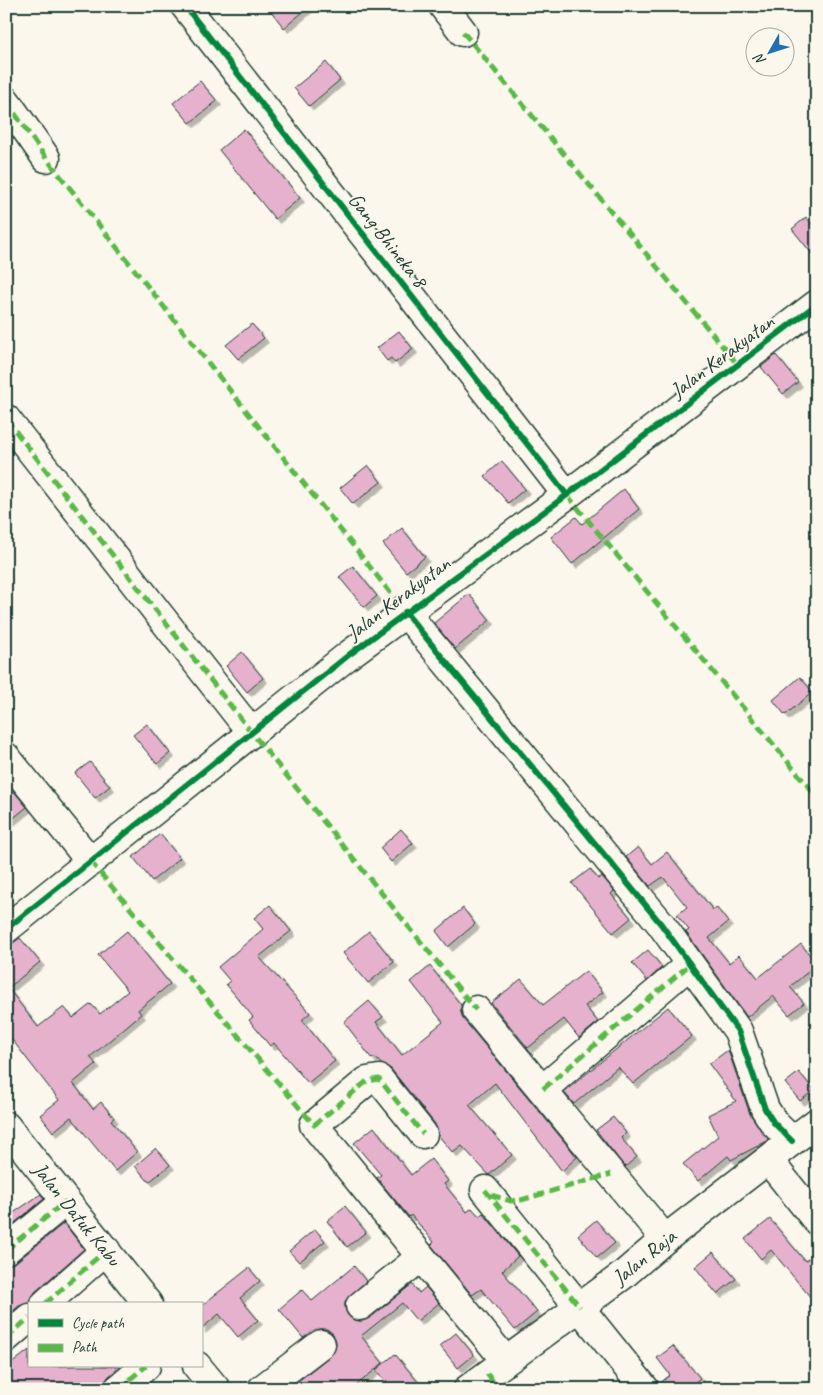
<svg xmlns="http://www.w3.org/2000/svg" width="823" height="1395" viewBox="0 0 823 1395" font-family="Caveat,sans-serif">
<defs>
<filter id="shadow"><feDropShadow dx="4.5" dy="4.5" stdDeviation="0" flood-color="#0004"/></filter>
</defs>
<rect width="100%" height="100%" fill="#fbf7ec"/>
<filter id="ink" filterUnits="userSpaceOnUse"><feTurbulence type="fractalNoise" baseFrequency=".02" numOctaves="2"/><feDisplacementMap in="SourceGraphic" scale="10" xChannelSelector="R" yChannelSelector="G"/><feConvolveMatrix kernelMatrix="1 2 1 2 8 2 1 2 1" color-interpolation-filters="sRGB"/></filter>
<g filter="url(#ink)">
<g fill="#e6b1cc" stroke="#1f3d34" filter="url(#shadow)">
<path d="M267,6H310L284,28Z"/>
<path d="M326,62L340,80L309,106L294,88Z"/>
<path d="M200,81L217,101L190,123L173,103Z"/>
<path d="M244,129L300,198L275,219L219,150Z"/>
<path d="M806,217L817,230V260L792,229Z"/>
<path d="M252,324L264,338L238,359L226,345Z"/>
<path d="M399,331L413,349L395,363L391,358L387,361L377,348Z"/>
<path d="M776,355L798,382L783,394L761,367Z"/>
<path d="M502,461L525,489L508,503L485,476Z"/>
<path d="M368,465L381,482L353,504L340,488Z"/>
<path d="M624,489L639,509L572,564L551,537L576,517L582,524Z"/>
<path d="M402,528L425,557L406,572L383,544Z"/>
<path d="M353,566L377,596L364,607L339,577Z"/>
<path d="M469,594L490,620L455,649L434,623Z"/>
<path d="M242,652L263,678L247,692L226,666Z"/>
<path d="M800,677L813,692L785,715L773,700Z"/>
<path d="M147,724L170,753L157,764L133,735Z"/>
<path d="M90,762L110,786L95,798L75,773Z"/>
<path d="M6,782L27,807L6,824Z"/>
<path d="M401,829L413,843L391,862L380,848Z"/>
<path d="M160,834L180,858L152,881L133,857Z"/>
<path d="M638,847L652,864L667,852L713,910L717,908L728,922L709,938L729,963L739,955L758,978L801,944L817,964L790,987L804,1003L789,1015L773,996L747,1017L686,932L689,930L677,915L687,907L663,877L650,886L626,857Z"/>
<path d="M590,869L598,879L602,876L614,891L611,894L631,918L613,933L572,883Z"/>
<path d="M270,905L291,931L259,957L310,1013L302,1020L335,1061L308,1083L274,1043L270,1046L249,1020L253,1017L226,984L230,981L218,967L263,929L254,918Z"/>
<path d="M463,908L475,924L448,947L436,931Z"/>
<path d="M127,931L170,984L138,1010L141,1014L90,1057L96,1064L73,1083L93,1109L101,1102L114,1118L111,1120L137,1152L115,1171L71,1117L53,1132L40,1115L59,1100L6,1032V948L20,938L40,962L8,988L38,1027L64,1007L73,1018L91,1004L100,1014L128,991L98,955Z"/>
<path d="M369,931L394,962L368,983L343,953Z"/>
<path d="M648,950L662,967L647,981L632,963Z"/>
<path d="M430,966L461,1005V1012L464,1020L577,1157L562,1171L495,1083L469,1105L512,1155L489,1175L462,1146L453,1153L438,1135L435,1124L391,1069L381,1064L375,1057L372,1059L344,1022L369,1001L383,1017L376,1022L402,1055L443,1022L411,982Z"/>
<path d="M586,971L603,992L585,1006L598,1022L579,1038L564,1019L528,1048L491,1003L521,979L543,1005Z"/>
<path d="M668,1007L692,1036L633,1084L618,1067L574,1104L564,1092Z"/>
<path d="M728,1050L750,1114L769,1140L731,1160L728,1156L698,1181L683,1164L718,1136L708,1115L736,1101L709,1064Z"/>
<path d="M799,1072L814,1090L800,1101L785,1083Z"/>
<path d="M613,1117L626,1133L621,1138L637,1157L625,1167L596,1130Z"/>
<path d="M374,1127L411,1175L431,1159L448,1181L444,1184L467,1212L472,1208L479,1216L483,1213L518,1256L502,1271L537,1312L515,1330L481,1289L472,1295L431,1245L434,1242L411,1215L409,1217L377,1178L381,1175L354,1143Z"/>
<path d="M156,1148L170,1165L149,1182L135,1166Z"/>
<path d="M41,1194L44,1199L6,1230V1218Z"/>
<path d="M345,1206L366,1232L347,1247L327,1221Z"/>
<path d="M770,1219L805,1261L809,1258L817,1267V1305L771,1250L761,1259L745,1239Z"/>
<path d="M596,1220L615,1243L597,1258L578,1235Z"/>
<path d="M64,1223L84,1249L35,1292L30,1303L19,1306L6,1317V1265L16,1262Z"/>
<path d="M315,1229L325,1241L299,1262L289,1251Z"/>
<path d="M713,1252L736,1279L717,1294L695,1267Z"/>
<path d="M354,1266L366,1281L345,1301V1308L348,1315L354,1320L362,1321L370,1318L412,1284L419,1293L426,1287L439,1303L417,1321L402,1303L361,1336L383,1363L352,1389H288L330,1356L335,1350L336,1342L333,1334L327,1329H319L303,1338L279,1309L302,1290L312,1301Z"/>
<path d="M249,1268L260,1281L240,1298L258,1320L238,1337L219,1314L201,1329V1306Z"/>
<path d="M456,1333L474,1355L458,1368L440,1346Z"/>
<path d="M673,1346L700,1378L687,1389H660L659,1384L670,1375L657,1358Z"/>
<path d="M29,1350V1366H121L108,1377L103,1389H6V1368Z"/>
<path d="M395,1354L424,1389H391L376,1370Z"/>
</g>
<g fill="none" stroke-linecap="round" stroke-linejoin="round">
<g stroke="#1f3d34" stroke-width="31">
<g id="minor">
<path d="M185,6L567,495"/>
<path d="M443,6L463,32"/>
<path d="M6,101L46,158"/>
<path d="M6,419L252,733"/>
<path d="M405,612L661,924L738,1031L765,1109L774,1123L792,1141"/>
<path d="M6,757L90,861"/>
<path d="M6,929L350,654L567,495L817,304"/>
<path d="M476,1010L665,1239"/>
<path d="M543,1089L689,965"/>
<path d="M6,1126L148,1304"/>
<path d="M423,1134L379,1079L367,1081L314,1125L505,1360"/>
<path d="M769,1161L817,1221"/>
<path d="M485,1190L645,1389"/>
<path d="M6,1250L66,1201"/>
<path d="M45,1304L106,1250"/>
<path d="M360,1306L421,1257"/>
<path d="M6,1338L29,1318"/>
<path d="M197,1366L216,1389"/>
<path d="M118,1389L146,1366"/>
<path d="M262,1389L321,1344"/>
<path d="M468,1389L622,1276L665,1239L817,1122"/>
</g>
</g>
<use href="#minor" stroke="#fbf7ec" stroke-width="28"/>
<g stroke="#58b947" stroke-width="5" stroke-dasharray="10 5" stroke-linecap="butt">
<path d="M463,32L738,365"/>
<path d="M6,101L46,158L408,615"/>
<path d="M6,419L252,733L476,1010"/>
<path d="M567,495L817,797"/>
<path d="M90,861L314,1125L367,1081L379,1079L423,1134"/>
<path d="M543,1089L689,965"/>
<path d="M485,1190L580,1307"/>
<path d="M491,1195L511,1201L521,1200L611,1174"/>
<path d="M6,1250L66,1201"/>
<path d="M45,1304L106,1250"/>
<path d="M6,1338L29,1318"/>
<path d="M487,1374L499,1389"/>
<path d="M118,1389L146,1366"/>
</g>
<g stroke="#fbf7ec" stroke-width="9">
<g id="cycleway">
<path d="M185,6L567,495"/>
<path d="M405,612L661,924L738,1031L765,1109L774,1123L792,1141"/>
<path d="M6,929L350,654L567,495L817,304"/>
</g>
</g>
<use href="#cycleway" stroke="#00873e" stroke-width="6"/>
</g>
</g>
<g text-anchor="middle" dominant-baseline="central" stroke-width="4" stroke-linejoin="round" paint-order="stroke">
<g font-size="21" fill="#1f3d34" stroke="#fbf7ec">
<text transform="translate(388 240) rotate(52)">Gang Bhineka 8</text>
<text transform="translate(722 356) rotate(-37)">Jalan Kerakyatan</text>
<text transform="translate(398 598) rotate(-37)">Jalan Kerakyatan</text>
<text transform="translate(77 1214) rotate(51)">Jalan Datuk Kabu</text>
<text transform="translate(644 1257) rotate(-39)">Jalan Raja</text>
</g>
</g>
<rect width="823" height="1395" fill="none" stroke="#fbf7ec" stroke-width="25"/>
<rect x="12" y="12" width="798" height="1370" fill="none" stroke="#1f3d34" stroke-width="2" filter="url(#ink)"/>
<rect x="28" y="1302" width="175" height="65" fill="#fbf7ec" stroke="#a3ada2"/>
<rect x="38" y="1319" width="25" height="8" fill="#00873e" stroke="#a3ada2"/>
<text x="72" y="1328" font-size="15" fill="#1f3d34">Cycle path</text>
<rect x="38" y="1344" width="25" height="8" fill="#58b947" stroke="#a3ada2"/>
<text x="72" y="1352" font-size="15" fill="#1f3d34">Path</text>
<g transform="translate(770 52) rotate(231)"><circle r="24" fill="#fbf7ec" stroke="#a3ada2"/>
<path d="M0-4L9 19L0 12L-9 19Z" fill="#1f6fb2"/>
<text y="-8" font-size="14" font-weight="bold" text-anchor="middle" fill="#1f3d34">N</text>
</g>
</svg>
